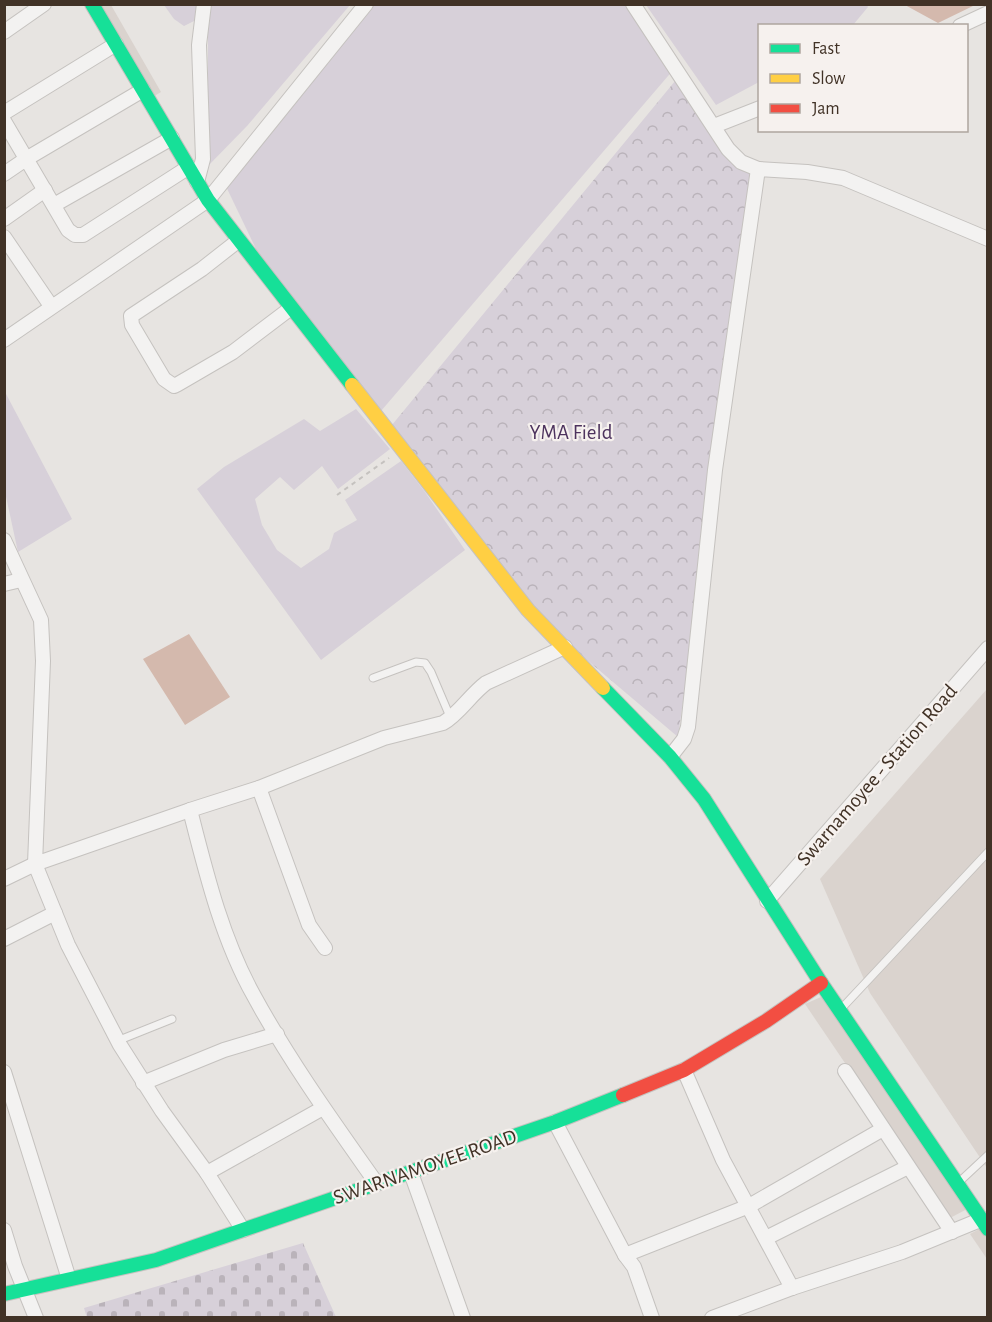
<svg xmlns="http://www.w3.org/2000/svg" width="992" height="1322" viewBox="0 0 992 1322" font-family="'Alegreya Sans',sans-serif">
<defs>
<pattern id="cemetery-stones" width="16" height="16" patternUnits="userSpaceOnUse" patternTransform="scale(1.5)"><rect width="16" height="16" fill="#d7d0d9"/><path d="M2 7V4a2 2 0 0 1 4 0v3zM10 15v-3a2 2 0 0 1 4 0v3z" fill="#bab3ba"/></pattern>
<pattern id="park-crowns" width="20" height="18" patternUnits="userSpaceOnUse" patternTransform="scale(1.5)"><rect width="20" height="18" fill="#d7d0d9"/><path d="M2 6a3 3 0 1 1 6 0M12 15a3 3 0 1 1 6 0" fill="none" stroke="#bab3ba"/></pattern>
</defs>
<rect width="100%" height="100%" fill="#e7e4e1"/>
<g fill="#dad3ce">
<path d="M98,5H111L161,92L151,98Z"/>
<path d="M987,689V1168L870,993L820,879Z"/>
<path d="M821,997L969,1208L950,1218L805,1004Z"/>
<path d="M987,1225V1259L970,1234Z"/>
</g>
<g fill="#d7d0d9">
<path d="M209,4L350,5L247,126L208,166V9Z"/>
<path d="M866,4L868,7L853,25L760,26L759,82L716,105L646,5Z"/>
<path d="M164,5H198L194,21L184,26L174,19Z"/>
<path d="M365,5H630L674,69L381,411L257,251L221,176Z"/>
<path d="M5,392L72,519L18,552L5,492Z"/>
<path d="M356,409L390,449L338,489L322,466L294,490L280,477L255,499L262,525L277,550L301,568L329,549L334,533L357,520L345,500L401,461L425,492L465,550L321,660L197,489L224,467L304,419L320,431Z"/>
</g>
<path fill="url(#cemetery-stones)" d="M303,1243L336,1317L87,1318L84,1308Z"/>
<path fill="url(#park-crowns)" d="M680,75L714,126L758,169L678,737L528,610L387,431Z"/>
<g fill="#d4b9ad">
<path d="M905,5H975L938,23Z"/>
<path d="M189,634L230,697L185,725L143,659Z"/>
</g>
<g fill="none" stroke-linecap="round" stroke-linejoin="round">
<g stroke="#c5c2bf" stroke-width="9">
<g id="lane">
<path d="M373,678L416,662L425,663L431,672L451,719"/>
<path d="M840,1010L988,852"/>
<path d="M117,1041L172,1019"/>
<path d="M958,1183L988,1155"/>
</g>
</g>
<g stroke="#c5c2bf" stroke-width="16">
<g id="street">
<path d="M633,4L728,149L741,162L758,169"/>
<path d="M960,26L988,13"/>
<path d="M4,32L44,4"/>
<path d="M4,113L116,44"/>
<path d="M4,121L68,230L75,235H83L189,167"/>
<path d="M714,126L760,108"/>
<path d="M4,174L26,159L143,90"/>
<path d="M197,182L203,159L199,45L204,4"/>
<path d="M54,205L172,138"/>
<path d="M4,219L45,190"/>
<path d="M4,237L51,306"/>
<path d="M239,240L202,269L131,316L132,325L164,379L174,386L178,384L233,352L291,308"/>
<path d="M4,340L208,200L366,4"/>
<path d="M4,540L41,620L43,661L35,864L190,810"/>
<path d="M4,584L21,580"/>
<path d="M670,757L684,739L688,727L715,470L758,169L807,172L843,178L988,239"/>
<path d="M259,788L309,925L325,948"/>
<path d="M4,879L35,864L68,945L120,1045L162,1111L207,1173L243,1230"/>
<path d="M767,901L988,648"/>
<path d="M4,939L55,913"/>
<path d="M684,1070L723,1160L792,1288"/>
<path d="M845,1071L952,1232"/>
<path d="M4,1072L69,1279"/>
<path d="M143,1083L224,1050L277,1034"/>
<path d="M555,1122L625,1255L634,1267L652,1318"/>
<path d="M207,1173L323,1108"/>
<path d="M411,1173L463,1318"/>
<path d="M377,1184C334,1123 290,1062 254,996C222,939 206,873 190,810L259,788L384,738L443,723C459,714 470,695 486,683L565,647"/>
<path d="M4,1230L15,1266L36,1318"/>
<path d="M766,1238L908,1167"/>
<path d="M625,1255L749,1206L883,1129"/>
<path d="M712,1318L792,1288L902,1252L980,1220"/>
</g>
</g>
<g stroke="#c5c2bf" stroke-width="16">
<g id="fast">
<path d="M92,4L208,200L352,385"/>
<path d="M603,688L670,757L704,799L821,983L988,1229"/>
<path d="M4,1294L156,1260L555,1122L623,1095"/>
</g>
</g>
<g stroke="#c5c2bf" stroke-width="16">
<path id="slow" d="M352,385L528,610L603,688"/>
</g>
<g stroke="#c5c2bf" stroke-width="16">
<path id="jam" d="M623,1095L684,1070L766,1021L821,983"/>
</g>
<path stroke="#c5c2bf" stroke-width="2" stroke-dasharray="4.5 4.5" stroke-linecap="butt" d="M337,495L389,458"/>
<use href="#lane" stroke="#f3f2f1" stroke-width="7"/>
<use href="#street" stroke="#f3f2f1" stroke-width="14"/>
<use href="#fast" stroke="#16e098" stroke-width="14"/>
<use href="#slow" stroke="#ffcf43" stroke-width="14"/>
<use href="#jam" stroke="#f24e42" stroke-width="14"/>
</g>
<g text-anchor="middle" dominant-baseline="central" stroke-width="4.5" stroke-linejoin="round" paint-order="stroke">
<g font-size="21" fill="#4d335e" stroke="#f6f1ee">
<text x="571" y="432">YMA Field</text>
</g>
<g font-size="21" fill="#413226" stroke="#f6f1ee">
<text transform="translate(877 775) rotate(-49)">Swarnamoyee - Station Road</text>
<text transform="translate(425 1167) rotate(-19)">SWARNAMOYEE ROAD</text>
</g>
</g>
<rect width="992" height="1322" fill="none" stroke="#413226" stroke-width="12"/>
<rect x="758" y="24" width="210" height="108" fill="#f6f1ee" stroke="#aea59e" stroke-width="1.5"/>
<rect x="770" y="44" width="30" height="9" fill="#16e098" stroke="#aea59e" stroke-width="1.5"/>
<text x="812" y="54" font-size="18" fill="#413226">Fast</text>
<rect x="770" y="74" width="30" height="9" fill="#ffcf43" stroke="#aea59e" stroke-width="1.5"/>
<text x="812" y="84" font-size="18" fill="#413226">Slow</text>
<rect x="770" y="104" width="30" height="9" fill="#f24e42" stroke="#aea59e" stroke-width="1.5"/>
<text x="812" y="114" font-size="18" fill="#413226">Jam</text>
</svg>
